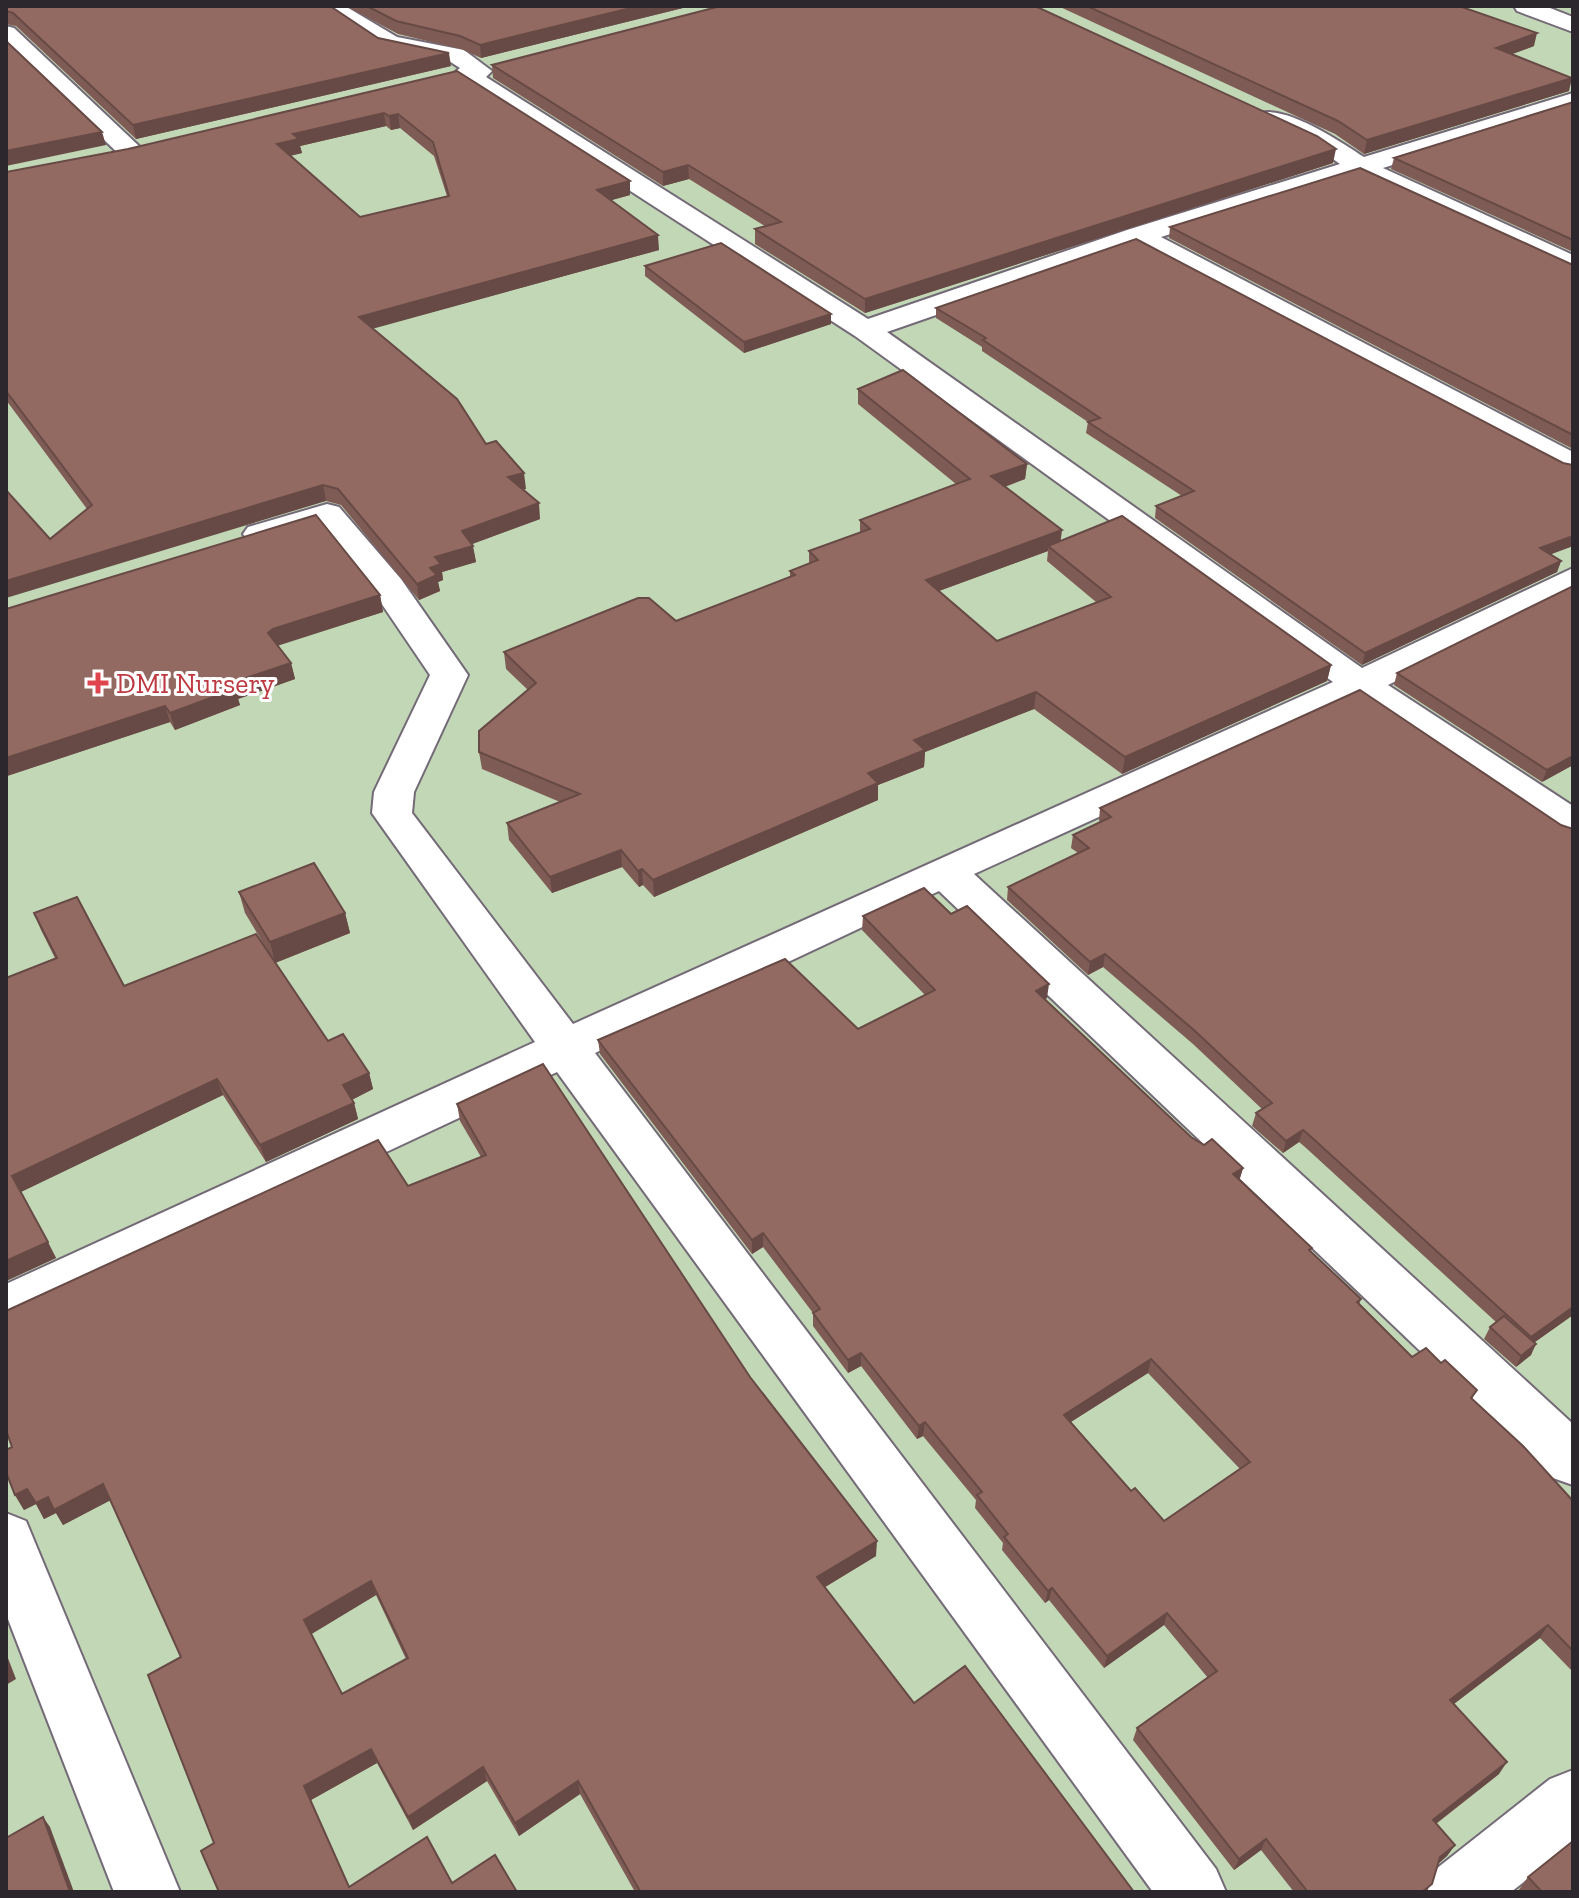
<svg xmlns="http://www.w3.org/2000/svg" width="1579" height="1898" viewBox="0 0 1579 1898" font-family="'Zilla Slab',serif">
<rect width="100%" height="100%" fill="#f2e6f5"/>
<rect fill="#c2d7b6" x="6" y="6" width="1567" height="1886"/>
<g fill="none" stroke-linecap="round" stroke-linejoin="round">
<g stroke="#746a77" stroke-width="4">
<g id="minor">
<path d="M318,6H345L397,37L464,50L492,71L486,77L868,319L1127,230L1340,164L1316,147L1261,123L1258,118L1261,113C1288,106 1341,142 1364,157L1573,93V108L1383,168L1573,255V274L1358,175L1161,237L1573,452V475L1561,472L1135,246L887,332L1362,668L1573,568V593L1388,685L1573,806V839L1558,835L1357,699L974,874L1573,1424V1485L1553,1478L939,891L595,1053L1216,1869L1226,1892H1153L557,1072L6,1330V1284L535,1042L372,813L374,792L430,675L375,594L320,527L260,544L248,541L243,534L248,527L327,504L339,507L401,579L468,675L414,792L412,813L573,1024L1333,682L855,336L457,79L453,74L460,68L449,61L382,48Z"/>
<path d="M1514,6H1545L1573,17V32L1517,11Z"/>
<path d="M6,26L14,28L140,147L144,152L140,157H122L6,46Z"/>
<path d="M6,1513L26,1521L180,1892H114L6,1614Z"/>
<path d="M1573,1770V1843L1511,1892H1426L1436,1869L1550,1779Z"/>
</g>
</g>
<use href="#minor" fill="#fff" fill-rule="evenodd"/>
</g>
<g fill="#7e5b54" fill-rule="evenodd">
<path d="M6,6L378,38L451,66L136,139L16,26L6,24Z"/>
<path d="M343,6H691L481,58L461,49L398,34L346,6Z"/>
<path d="M1058,6H1459L1534,46L1512,54L1569,91L1364,154L1335,134Z"/>
<path d="M492,65L1333,163L865,313L755,244V229L765,226L689,179L663,186L493,78Z"/>
<path d="M457,71L630,195L611,200L659,250L373,328L486,444L526,489H523L540,519L472,544L476,562L442,572L443,580L438,582L440,591L419,600L341,505L326,501L50,539L87,509L6,400V172L128,149ZM386,126L391,130L400,128L434,156L447,196L360,217L290,156L302,153L300,146Z"/>
<path d="M1573,102V252L1391,169L1394,158Z"/>
<path d="M1170,227L1573,265V449L1169,238Z"/>
<path d="M645,266L831,324L744,353L645,276Z"/>
<path d="M936,308L1573,546L1550,554L1561,561L1557,572L1362,665L1155,518L1156,506L1182,496L1086,433L1088,422L982,351V347L936,318Z"/>
<path d="M858,389L1027,464L1025,479L1005,487L1061,541L1331,665L1327,681L1122,774L1034,709L925,752L924,767L878,785V800L654,897L643,885L639,887L622,867L552,893L509,840L507,823L560,802L482,769L479,752L528,690L506,669L504,652L676,621L790,577V571L809,564V551L860,533V520L956,484L858,404ZM1048,551L1047,561L1096,602L997,641L939,591Z"/>
<path d="M1573,586V765L1542,782L1394,685L1397,673Z"/>
<path d="M380,595L383,612L277,645L291,663L295,679L238,699L240,705L175,730L170,722L7,776L6,609Z"/>
<path d="M1100,808L1561,825L1573,829V1315L1535,1342L1531,1355L1516,1367L1484,1339L1490,1327L1496,1322L1305,1147L1299,1142L1283,1153L1252,1126L1256,1113L1262,1109L1193,1044L1103,967L1088,975L1007,900L1008,887L1078,853L1071,848L1073,835L1100,822L1099,820Z"/>
<path d="M239,892L345,913L350,933L275,963L245,913Z"/>
<path d="M34,913L124,986L328,1041L369,1073L373,1089L352,1100L354,1103L358,1119L266,1162L223,1095L20,1192L56,1258L6,1281V978L55,958L41,930Z"/>
<path d="M951,914L1047,998L1045,999L1191,1137L1243,1168L1239,1180L1312,1248L1311,1251L1361,1299L1359,1305L1412,1357L1441,1363L1477,1390L1472,1399L1573,1501V1672L1540,1638L1454,1704L1499,1774L1436,1824L1455,1845L1447,1856L1438,1864L1427,1892H1294L1261,1850L1234,1870L1133,1740L1137,1728L1208,1678L1164,1625L1104,1668L1049,1600L1045,1603L1002,1550L1003,1543L975,1508L976,1500L923,1436L917,1439L861,1366L848,1373L813,1326V1313L763,1247L752,1254L600,1054L598,1040L858,1029L925,995L862,930L863,916ZM1148,1373L1240,1469L1164,1521L1131,1491L1071,1422Z"/>
<path d="M457,1104L750,1377L876,1556L825,1587L914,1703L1134,1892H635L580,1794L519,1836L487,1781L413,1830L377,1763L311,1800L349,1887L452,1883L517,1892H219L214,1843L181,1657L110,1500L63,1525L56,1513L44,1519L36,1504L24,1510L15,1495L12,1447L408,1186L481,1157L460,1121ZM376,1595L406,1659L342,1694L311,1634Z"/>
<path d="M1528,1877L1573,1892H1519L1518,1891Z"/>
</g>
<g fill="#674a45">
<path d="M639,6H691L481,58L480,45Z"/>
<path d="M1537,33L1534,46L1493,61L1496,48Z"/>
<path d="M449,53L451,66L136,139L133,125Z"/>
<path d="M1572,78L1569,91L1364,154L1367,140Z"/>
<path d="M384,113L386,126L300,146L302,153L280,158L277,144L293,134Z"/>
<path d="M398,114L400,128L391,130L389,116Z"/>
<path d="M102,132L106,145L6,166V151Z"/>
<path d="M1336,149L1333,163L865,313V299Z"/>
<path d="M688,165L689,179L663,186V172Z"/>
<path d="M630,181V195L598,204L597,190Z"/>
<path d="M658,235L659,250L361,332L359,317Z"/>
<path d="M831,314V324L744,353V342Z"/>
<path d="M1027,464L1025,479L990,492L991,476Z"/>
<path d="M524,473L526,489L510,493L508,477Z"/>
<path d="M323,485L326,501L6,598V581Z"/>
<path d="M539,503L540,519L464,547L462,531Z"/>
<path d="M1062,530L1060,546H1048V551L925,596L926,580Z"/>
<path d="M1573,536V546L1536,560L1540,548Z"/>
<path d="M473,546L476,562L442,572L443,580L438,582L440,591L419,600L417,584L430,568L435,557Z"/>
<path d="M1561,561L1557,572L1362,665L1365,653Z"/>
<path d="M380,595L383,612L277,646L268,633L273,629Z"/>
<path d="M291,663L295,679L238,699L240,705L175,730L170,713L231,683Z"/>
<path d="M1331,665L1327,681L1122,774L1125,757Z"/>
<path d="M1036,692L1034,709L925,752L924,767L878,785V800L654,897L653,880L868,773L914,740Z"/>
<path d="M165,706L170,722L7,776L6,758Z"/>
<path d="M1573,756V765L1542,782L1547,770Z"/>
<path d="M621,850L622,867L552,893L550,877Z"/>
<path d="M642,869L643,885L639,887L638,871Z"/>
<path d="M345,913L350,933L275,963L270,942Z"/>
<path d="M1105,954L1103,967L1088,975L1090,962Z"/>
<path d="M1049,984L1047,998L1034,1005L1036,991Z"/>
<path d="M369,1073L373,1089L347,1102L343,1085Z"/>
<path d="M217,1079L223,1095L19,1193L12,1176Z"/>
<path d="M354,1103L358,1119L266,1162L260,1145Z"/>
<path d="M1303,1130L1299,1142L1283,1153L1286,1141Z"/>
<path d="M1243,1168L1239,1182L1233,1174Z"/>
<path d="M763,1233V1247L752,1254V1240Z"/>
<path d="M48,1242L56,1258L6,1281V1261Z"/>
<path d="M1573,1307V1315L1525,1349L1531,1337Z"/>
<path d="M1536,1344L1531,1355L1516,1367L1521,1356Z"/>
<path d="M861,1353V1366L848,1373V1360Z"/>
<path d="M1151,1359L1148,1373L1061,1428L1064,1415Z"/>
<path d="M925,1422L923,1436L917,1439L919,1426Z"/>
<path d="M103,1484L111,1500L63,1525L56,1513L44,1519L36,1504L24,1510L15,1495L27,1489L48,1497Z"/>
<path d="M877,1541L876,1556L817,1592V1577Z"/>
<path d="M371,1581L376,1595L310,1635L304,1620Z"/>
<path d="M1052,1588L1049,1600L1045,1603L1048,1591Z"/>
<path d="M1167,1613L1164,1625L1104,1668L1107,1656Z"/>
<path d="M1548,1625L1540,1638L1443,1712L1450,1700Z"/>
<path d="M6,1653L16,1679L6,1685Z"/>
<path d="M371,1749L377,1763L311,1800L304,1786Z"/>
<path d="M1507,1762L1499,1774L1426,1831L1433,1820Z"/>
<path d="M483,1767L487,1781L413,1830L408,1817Z"/>
<path d="M578,1781L580,1794L519,1836L515,1823Z"/>
<path d="M43,1817L50,1827L74,1892H70Z"/>
<path d="M1266,1839L1261,1850L1234,1870L1239,1859Z"/>
<path d="M1455,1845L1447,1856L1433,1868L1440,1857Z"/>
</g>
<g fill="#936a62" stroke="#674a45" stroke-width="2" fill-rule="evenodd">
<path d="M6,6H330L378,38L449,53L133,125L13,13L6,11Z"/>
<path d="M367,6H639L480,45L460,36L396,21Z"/>
<path d="M721,6H1035L1317,136L1336,149L865,299L755,229L781,222L688,165L663,172L492,65Z"/>
<path d="M1087,6H1459L1537,33L1496,48L1572,78L1367,140L1338,121Z"/>
<path d="M6,41L102,132L6,151Z"/>
<path d="M457,71L630,181L597,190L658,235L359,317L457,399L486,444L496,441L524,473L508,477L539,503L462,531L473,546L435,557L441,564L430,568L437,575L417,584L338,489L323,485L6,581V490L50,539L92,505L6,391V172L128,149ZM384,113L389,116L398,114L433,142L449,196L360,217L277,144L299,139L293,134Z"/>
<path d="M1573,102V240L1394,158Z"/>
<path d="M1360,168L1573,265V435L1170,227Z"/>
<path d="M1136,239L1563,463L1573,465V536L1540,548L1561,561L1365,653L1156,506L1194,491L1088,422L1100,418L983,340L986,338L936,308Z"/>
<path d="M721,243L831,314L744,342L645,266Z"/>
<path d="M903,370L1027,464L991,476L1062,530L926,580L997,641L1111,597L1048,546L1122,516L1331,665L1125,757L1036,692L914,740L925,750L868,773L878,783L653,880L642,869L638,871L621,850L550,877L507,823L580,794L479,752V731L536,683L504,652L638,598H649L676,621L795,575L790,571L818,560L809,551L870,529L860,520L970,479L858,389Z"/>
<path d="M316,515L380,595L273,629L268,633L291,663L231,683L235,689L170,713L165,706L6,758V609Z"/>
<path d="M1573,586V756L1547,770L1397,673Z"/>
<path d="M1360,690L1561,825L1573,829V1307L1531,1337L1309,1135L1303,1130L1286,1141L1256,1113L1272,1103L1195,1031L1105,954L1090,962L1008,887L1089,848L1073,835L1111,817L1100,808Z"/>
<path d="M314,863L345,913L270,942L239,892Z"/>
<path d="M924,888L951,914L967,906L1049,984L1036,991L1191,1137L1204,1145L1212,1139L1243,1168L1233,1174L1312,1248L1309,1250L1361,1299L1357,1302L1412,1357L1426,1348L1441,1363L1445,1360L1477,1390L1471,1398L1523,1446L1573,1501V1651L1548,1625L1450,1700L1507,1762L1433,1820L1455,1845L1440,1857L1432,1884L1422,1892H1308L1266,1839L1239,1859L1137,1728L1217,1671L1167,1613L1107,1656L1052,1588L1048,1591L1004,1537L1008,1534L977,1495L982,1492L925,1422L919,1426L861,1353L848,1360L813,1313L820,1309L763,1233L752,1240L598,1040L785,959L858,1029L935,990L863,916ZM1151,1359L1250,1462L1164,1521L1135,1488L1131,1491L1064,1415Z"/>
<path d="M77,897L124,986L256,934L328,1041L343,1034L369,1073L343,1085L354,1103L260,1145L217,1079L12,1176L48,1242L6,1261V978L57,958L34,913Z"/>
<path d="M543,1064L750,1377L877,1541L817,1577L914,1703L965,1666L1134,1892H639L640,1891L578,1781L515,1823L483,1767L408,1817L371,1749L304,1786L349,1887L427,1837L452,1883L495,1855L517,1892H219L201,1851L214,1843L148,1675L181,1657L103,1484L54,1510L48,1497L36,1503L27,1489L15,1495L6,1472V1450L12,1447L6,1430V1311L378,1140L408,1186L486,1155L457,1104ZM371,1581L408,1658L342,1694L304,1620Z"/>
<path d="M1504,1316L1536,1344L1521,1356L1490,1327Z"/>
<path d="M43,1817L70,1892H6V1838Z"/>
<path d="M1573,1841V1892H1542L1528,1877Z"/>
</g>
<path fill="#e0444e" stroke="#fff" stroke-width="3" d="M94 671h8v8h8v8h-8v8h-8v-8h-8v-8h8z"/>
<g text-anchor="middle" dominant-baseline="central" stroke-width="6" stroke-linejoin="round" paint-order="stroke">
<g font-size="28" fill="#be3a42" stroke="#fff" text-anchor="start">
<text x="116" y="683">DMI Nursery</text>
</g>
</g>
<rect width="1579" height="1898" fill="none" stroke="#2b272c" stroke-width="16"/>
</svg>
